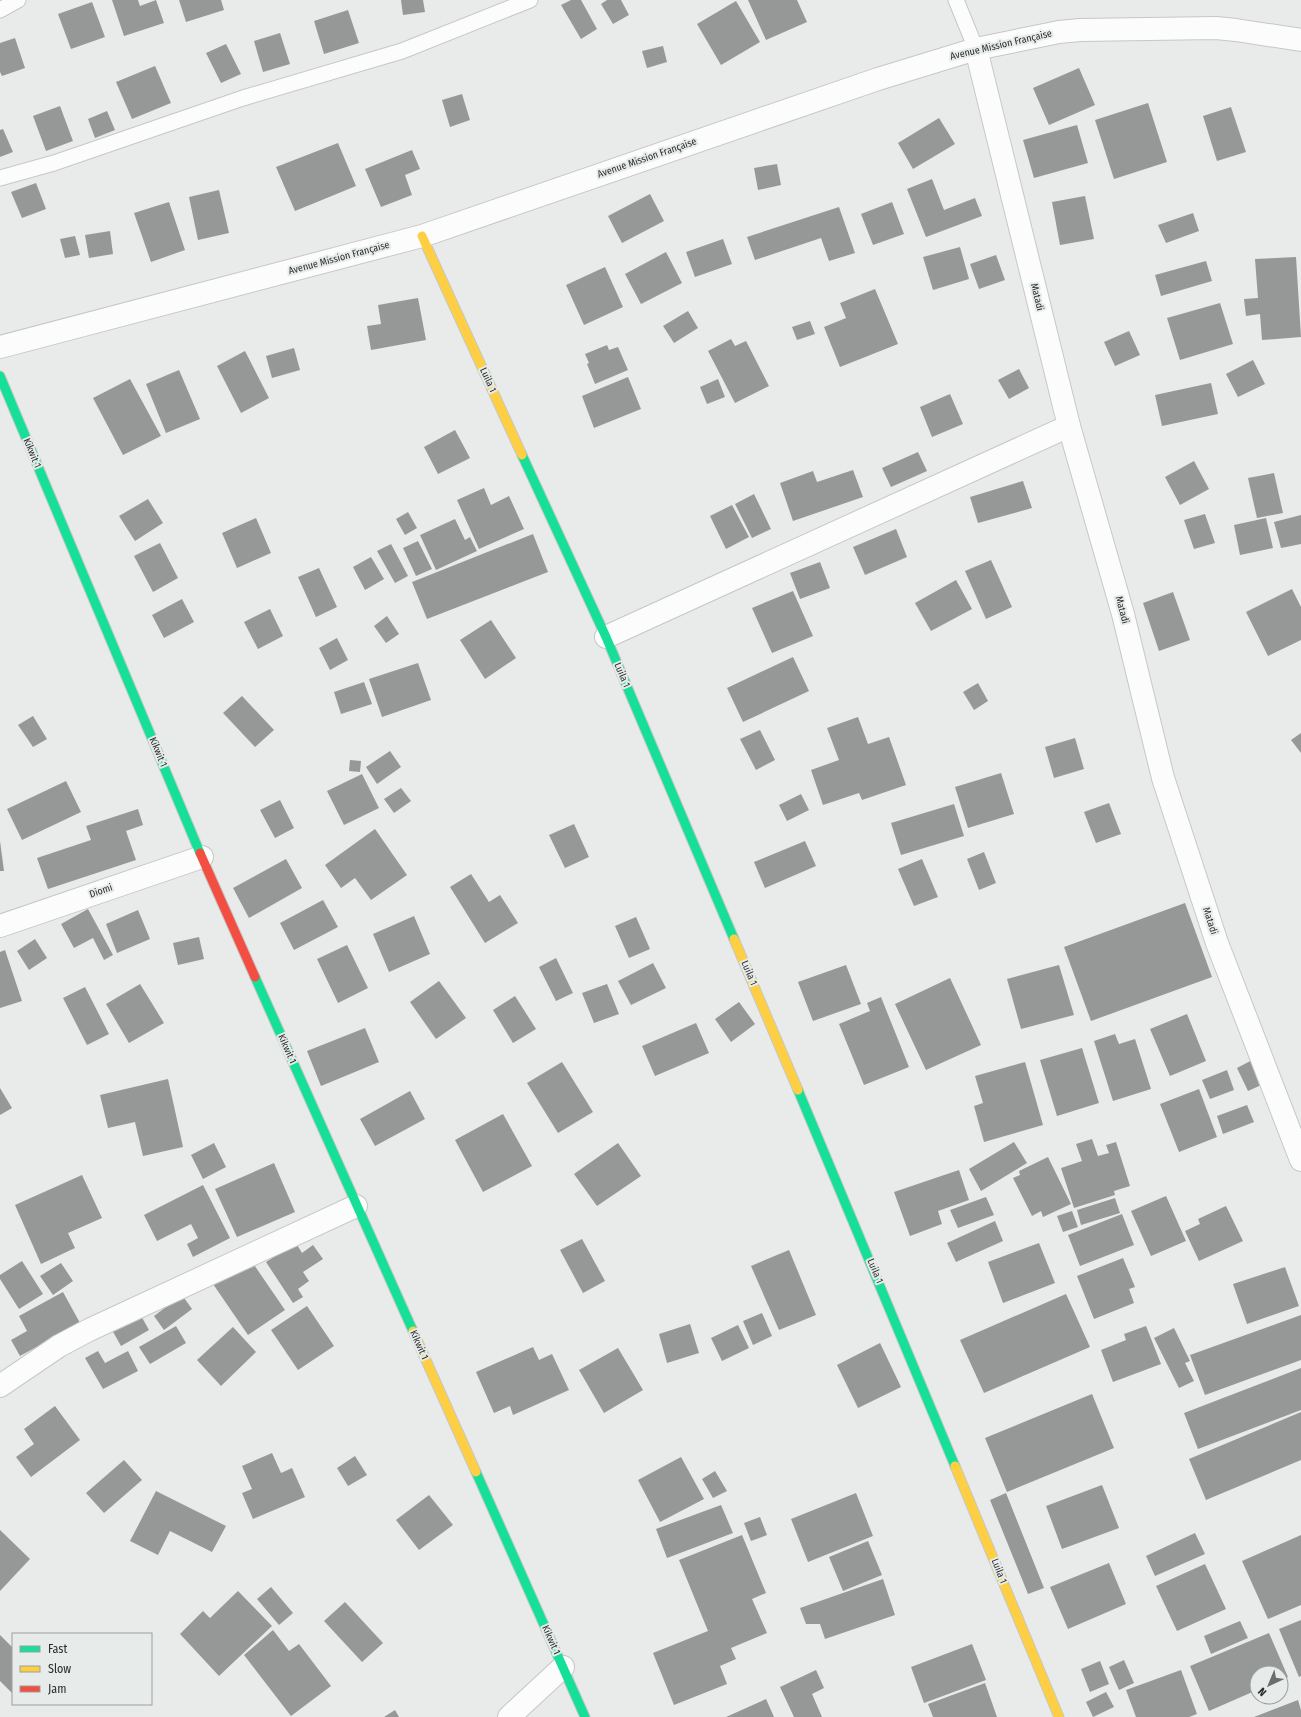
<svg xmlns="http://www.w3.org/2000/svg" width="1301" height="1717" viewBox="0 0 1301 1717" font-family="'Fira Sans Condensed',sans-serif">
<rect width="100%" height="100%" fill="#e8ebea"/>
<g fill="#969898">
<path d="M112,0H138L140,6L156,0L164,23L124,36Z"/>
<path d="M179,0H221L224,10L186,22Z"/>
<path d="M401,0H423L425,12L403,15Z"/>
<path d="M571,0H581L597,29L581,39L561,5Z"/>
<path d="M607,0H621L629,15L613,24L601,4Z"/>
<path d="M748,0H797L807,22L766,40Z"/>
<path d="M736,1L760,42L721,65L697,24Z"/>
<path d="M92,2L105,37L71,49L58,14Z"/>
<path d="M348,10L359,43L324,54L314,21Z"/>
<path d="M280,33L290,64L263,72L254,41Z"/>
<path d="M15,38L25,68L2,76L0,72V43Z"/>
<path d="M226,44L241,74L221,83L206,53Z"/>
<path d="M663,46L667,62L647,68L642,51Z"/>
<path d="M155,66L171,103L132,119L116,82Z"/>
<path d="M1079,68L1095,105L1049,125L1033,88Z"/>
<path d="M462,94L470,120L450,127L442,100Z"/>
<path d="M1148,103L1167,162L1114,179L1095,120Z"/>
<path d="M60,106L73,141L46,151L33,116Z"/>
<path d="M1231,107L1246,152L1217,161L1203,116Z"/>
<path d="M107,111L115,130L95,138L88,119Z"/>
<path d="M939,118L955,144L913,169L898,143Z"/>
<path d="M1077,125L1088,163L1034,178L1023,140Z"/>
<path d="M3,129L13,152L0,157V130Z"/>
<path d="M338,143L356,186L295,211L276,167Z"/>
<path d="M412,150L420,169L405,175L412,195L381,207L365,169Z"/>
<path d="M777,164L781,185L758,190L754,168Z"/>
<path d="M932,179L944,210L975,198L982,216L926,237L907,189Z"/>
<path d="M36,183L46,209L22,218L11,192Z"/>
<path d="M219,190L229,233L198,240L189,197Z"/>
<path d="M650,194L664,221L622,243L608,216Z"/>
<path d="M1085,196L1094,239L1060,245L1052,202Z"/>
<path d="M169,202L185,250L151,262L134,213Z"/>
<path d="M892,202L904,234L873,245L861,214Z"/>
<path d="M839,207L855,253L829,261L821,238L755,260L747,237Z"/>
<path d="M1193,213L1199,231L1166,243L1158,225Z"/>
<path d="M110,231L113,254L89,258L85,235Z"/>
<path d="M75,236L80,255L65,258L60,239Z"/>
<path d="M723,239L732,264L695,277L686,252Z"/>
<path d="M960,247L969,279L933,290L923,257Z"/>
<path d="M666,252L682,283L641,304L625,274Z"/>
<path d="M996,255L1005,280L979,289L970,264Z"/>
<path d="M1296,257L1301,337L1262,340L1260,314L1246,316L1244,299L1258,298L1255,259Z"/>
<path d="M1206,261L1212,281L1161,296L1155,275Z"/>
<path d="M605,267L623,307L584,325L566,285Z"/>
<path d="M875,289L898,344L840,367L824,327L846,318L840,303Z"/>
<path d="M418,298L426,340L371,350L367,326L381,324L378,305Z"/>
<path d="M1220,303L1233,344L1180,360L1167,318Z"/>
<path d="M688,311L698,328L674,343L663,326Z"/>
<path d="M810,321L815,334L797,340L792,327Z"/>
<path d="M1129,331L1140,355L1115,366L1104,342Z"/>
<path d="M731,339L735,346L746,341L769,386L735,403L708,351Z"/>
<path d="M607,345L609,350L618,347L628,370L595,384L587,364L589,363L585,354Z"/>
<path d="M294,348L300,370L272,378L266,356Z"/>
<path d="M245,351L269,398L241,413L217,366Z"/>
<path d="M1253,360L1265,384L1238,397L1226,374Z"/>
<path d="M1019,369L1029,388L1009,399L998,380Z"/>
<path d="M179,370L200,419L166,433L146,384Z"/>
<path d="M628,377L641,409L594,428L582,396Z"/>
<path d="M130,379L161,436L123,455L93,398Z"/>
<path d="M718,379L725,397L707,404L700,387Z"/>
<path d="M1211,383L1218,414L1162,426L1155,395Z"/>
<path d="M950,394L963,424L932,437L920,407Z"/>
<path d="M455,430L470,458L438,474L424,447Z"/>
<path d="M918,452L927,471L891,487L882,468Z"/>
<path d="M1194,461L1209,489L1180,505L1165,477Z"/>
<path d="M853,470L863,497L793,521L780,483L813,471L817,482Z"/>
<path d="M1274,473L1283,513L1257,518L1248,478Z"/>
<path d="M1023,481L1032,508L978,523L970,497Z"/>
<path d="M484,488L491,505L509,496L524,529L479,549L457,500Z"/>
<path d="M754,494L771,529L752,538L735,504Z"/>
<path d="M148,499L163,523L135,541L119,516Z"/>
<path d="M732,505L749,537L726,549L710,516Z"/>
<path d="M408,512L417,528L405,535L396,519Z"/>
<path d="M1205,514L1215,543L1194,549L1184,520Z"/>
<path d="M1301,515V544L1281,548L1274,522Z"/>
<path d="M256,518L271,553L237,568L222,533Z"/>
<path d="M1266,518L1273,548L1240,555L1234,525Z"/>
<path d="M455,519L465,540L470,537L477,551L436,570L420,535Z"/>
<path d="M896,529L907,557L865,575L853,547Z"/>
<path d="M533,534L548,572L427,619L412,582Z"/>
<path d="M418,541L432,569L416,576L403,548Z"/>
<path d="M160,543L178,578L153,592L134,556Z"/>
<path d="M391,544L408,576L395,583L377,551Z"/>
<path d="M371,557L384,579L365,590L353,567Z"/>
<path d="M991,560L1012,607L986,619L965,571Z"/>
<path d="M820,562L830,588L800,599L790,573Z"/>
<path d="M319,568L337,607L316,617L298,577Z"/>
<path d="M956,580L972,609L931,631L915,603Z"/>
<path d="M1292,589L1301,607V640L1268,656L1246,612Z"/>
<path d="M793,591L813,636L772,653L752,608Z"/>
<path d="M1173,592L1190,640L1159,651L1143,603Z"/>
<path d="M182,599L194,622L164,638L152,615Z"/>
<path d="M270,609L283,636L258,649L244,622Z"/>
<path d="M387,616L399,634L386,643L374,626Z"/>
<path d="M491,620L516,658L485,679L460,640Z"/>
<path d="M337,638L348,660L330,670L319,648Z"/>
<path d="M793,657L809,691L743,722L727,688Z"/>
<path d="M418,663L431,700L382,717L369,679Z"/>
<path d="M364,682L372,704L341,714L334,692Z"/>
<path d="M978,683L988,701L974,710L963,692Z"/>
<path d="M242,696L274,730L255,747L223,713Z"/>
<path d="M33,716L47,739L33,747L18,725Z"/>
<path d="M858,717L868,744L889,737L906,785L862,800L859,793L823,805L811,770L839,760L827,728Z"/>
<path d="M760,730L775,760L756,770L740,739Z"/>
<path d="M1301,733V753L1291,740Z"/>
<path d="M1075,738L1084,769L1054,778L1045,747Z"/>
<path d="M390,751L401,767L377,784L366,767Z"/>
<path d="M350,760L361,761L360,772L349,771Z"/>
<path d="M1001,773L1014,814L968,828L955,787Z"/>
<path d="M362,774L379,808L344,825L327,791Z"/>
<path d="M66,781L81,812L22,840L7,809Z"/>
<path d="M401,788L411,801L394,813L384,799Z"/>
<path d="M801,794L809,810L787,821L779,805Z"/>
<path d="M280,800L294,828L275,838L260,810Z"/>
<path d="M1109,803L1121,834L1096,843L1084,812Z"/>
<path d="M954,804L964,836L901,855L891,823Z"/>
<path d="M138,809L143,825L126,831L136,860L48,889L37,858L91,840L86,826Z"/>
<path d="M574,824L589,857L565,868L549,835Z"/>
<path d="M375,829L407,875L371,900L355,878L341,888L325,865Z"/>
<path d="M0,841L4,871H0Z"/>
<path d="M805,841L816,866L765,888L754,862Z"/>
<path d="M984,852L996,883L979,890L967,859Z"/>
<path d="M286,859L302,888L249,918L233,888Z"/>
<path d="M922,859L938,897L914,906L898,869Z"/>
<path d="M471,874L489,902L500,895L518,923L485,943L450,887Z"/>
<path d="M323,900L338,927L294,950L280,923Z"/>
<path d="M1185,903L1212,977L1091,1021L1064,947Z"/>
<path d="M88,909L113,955L104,960L93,938L74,948L61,924Z"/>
<path d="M138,910L150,939L117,953L106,924Z"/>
<path d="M414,916L430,954L389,972L373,934Z"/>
<path d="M636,917L650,949L629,958L615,926Z"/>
<path d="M199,937L204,959L178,965L173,943Z"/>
<path d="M35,939L47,958L29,970L17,951Z"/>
<path d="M347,945L368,988L338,1003L317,959Z"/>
<path d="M5,950L22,1001L0,1008V952Z"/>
<path d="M556,958L573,993L556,1001L539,967Z"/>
<path d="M653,963L666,988L631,1005L618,981Z"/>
<path d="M846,965L861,1004L813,1021L798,982Z"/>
<path d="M1059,965L1074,1015L1021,1029L1007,979Z"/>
<path d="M950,978L981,1045L926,1070L895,1004Z"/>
<path d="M439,981L466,1018L436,1039L410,1002Z"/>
<path d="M140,984L164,1023L129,1043L106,1004Z"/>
<path d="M607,984L619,1014L594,1023L582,993Z"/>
<path d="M85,987L109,1034L87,1045L63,998Z"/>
<path d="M515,996L536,1029L513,1043L493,1010Z"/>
<path d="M881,997L909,1067L864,1085L839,1024L870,1011L867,1003Z"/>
<path d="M739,1002L755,1024L731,1042L715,1019Z"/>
<path d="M1187,1014L1206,1061L1170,1076L1150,1029Z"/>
<path d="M696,1023L709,1053L655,1076L642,1046Z"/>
<path d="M365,1028L379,1062L321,1086L307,1051Z"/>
<path d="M1115,1034L1119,1044L1135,1039L1151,1089L1113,1101L1094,1041Z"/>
<path d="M1082,1048L1099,1103L1057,1116L1040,1060Z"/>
<path d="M1256,1058L1268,1082L1248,1091L1237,1068Z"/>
<path d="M562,1062L593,1112L558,1133L527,1083Z"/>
<path d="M1025,1062L1043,1125L984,1142L974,1106L983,1103L975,1076Z"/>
<path d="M1227,1070L1234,1090L1210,1099L1202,1080Z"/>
<path d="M168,1079L183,1147L143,1156L135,1122L108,1128L100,1095Z"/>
<path d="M0,1088L12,1108L0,1115Z"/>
<path d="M1199,1089L1217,1137L1179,1152L1160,1104Z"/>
<path d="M410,1091L425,1119L375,1146L360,1119Z"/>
<path d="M1247,1105L1254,1122L1223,1134L1217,1116Z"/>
<path d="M503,1114L532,1166L483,1192L455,1140Z"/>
<path d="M1092,1139L1098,1156L1109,1153L1106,1145L1116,1142L1130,1186L1114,1191L1115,1195L1074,1208L1061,1168L1082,1161L1076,1144Z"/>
<path d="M1014,1142L1027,1163L981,1191L969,1169Z"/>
<path d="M214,1143L226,1167L203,1179L191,1155Z"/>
<path d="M618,1143L641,1176L597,1206L574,1174Z"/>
<path d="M1048,1157L1071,1204L1043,1217L1041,1211L1032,1216L1013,1178L1020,1175L1019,1171Z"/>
<path d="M274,1163L295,1212L237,1237L215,1189Z"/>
<path d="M959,1170L969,1200L938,1211L942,1224L910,1236L894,1192Z"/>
<path d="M82,1175L102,1218L68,1233L75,1248L41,1264L15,1205Z"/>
<path d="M203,1185L230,1238L193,1257L187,1244L198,1238L191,1224L157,1241L144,1215Z"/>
<path d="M1166,1196L1186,1241L1151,1256L1131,1211Z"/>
<path d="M986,1197L994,1215L958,1228L950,1210Z"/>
<path d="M1115,1198L1120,1213L1081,1225L1077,1210Z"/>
<path d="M1226,1206L1243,1241L1199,1261L1185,1231L1200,1224L1198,1219Z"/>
<path d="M1072,1211L1078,1227L1063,1232L1057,1216Z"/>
<path d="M1122,1214L1134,1245L1080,1266L1068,1235Z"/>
<path d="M995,1221L1003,1241L956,1262L947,1243Z"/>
<path d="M582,1239L605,1281L583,1293L560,1250Z"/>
<path d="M296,1243L302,1253L313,1245L323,1259L303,1272L309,1281L298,1289L303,1297L293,1303L266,1262Z"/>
<path d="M1039,1243L1055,1283L1003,1303L988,1262Z"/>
<path d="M789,1250L816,1315L779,1330L751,1266Z"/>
<path d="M1123,1258L1135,1287L1129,1289L1134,1303L1094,1319L1077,1276Z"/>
<path d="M250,1259L285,1310L248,1335L213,1284Z"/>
<path d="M22,1261L43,1294L19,1309L0,1279V1275Z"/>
<path d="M61,1263L73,1281L53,1295L40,1276Z"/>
<path d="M1285,1267L1299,1306L1247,1324L1233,1284Z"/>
<path d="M63,1292L80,1323L20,1356L11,1340L27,1331L19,1316Z"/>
<path d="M1066,1294L1090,1347L984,1393L960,1340Z"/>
<path d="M182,1295L192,1309L164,1330L154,1316Z"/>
<path d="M307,1306L334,1346L298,1370L271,1330Z"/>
<path d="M762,1313L772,1336L753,1345L743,1321Z"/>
<path d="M140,1314L149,1330L121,1346L112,1330Z"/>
<path d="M1301,1315V1360L1205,1395L1190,1355Z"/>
<path d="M690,1324L699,1353L667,1363L659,1334Z"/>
<path d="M738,1325L749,1348L722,1361L711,1338Z"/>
<path d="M176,1326L186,1343L150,1364L139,1347Z"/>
<path d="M1146,1326L1161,1364L1113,1382L1101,1350L1126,1340L1124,1334Z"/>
<path d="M233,1327L256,1352L221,1386L197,1360Z"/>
<path d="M1174,1328L1190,1361L1185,1363L1194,1381L1179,1388L1154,1338Z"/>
<path d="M880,1343L901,1387L858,1408L837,1365Z"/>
<path d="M533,1347L539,1360L552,1354L569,1390L513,1415L510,1406L494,1413L476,1372Z"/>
<path d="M618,1348L643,1390L604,1413L579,1370Z"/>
<path d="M98,1351L105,1363L128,1351L138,1371L103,1389L85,1358Z"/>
<path d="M1301,1368V1410L1198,1449L1184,1413Z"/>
<path d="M1092,1394L1114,1448L1007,1492L985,1438Z"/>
<path d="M55,1406L80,1440L31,1477L16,1457L34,1444L24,1429Z"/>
<path d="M1301,1412V1460L1206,1500L1189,1459Z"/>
<path d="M272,1453L281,1473L292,1468L305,1497L253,1519L242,1493L252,1489L242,1466Z"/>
<path d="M355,1456L367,1475L348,1486L337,1468Z"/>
<path d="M681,1457L704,1499L660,1522L638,1480Z"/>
<path d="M124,1460L142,1480L104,1513L86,1493Z"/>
<path d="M715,1471L727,1491L713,1498L702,1479Z"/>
<path d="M1102,1485L1119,1528L1062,1549L1046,1506Z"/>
<path d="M156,1491L226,1526L212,1552L170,1531L158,1555L130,1541Z"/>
<path d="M856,1493L873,1536L808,1562L791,1519Z"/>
<path d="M1006,1493L1044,1588L1028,1594L990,1500Z"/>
<path d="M429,1495L453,1525L419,1550L396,1520Z"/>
<path d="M721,1505L733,1533L667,1558L656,1529Z"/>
<path d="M760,1517L767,1535L751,1541L744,1523Z"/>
<path d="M0,1530L30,1559L0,1591Z"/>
<path d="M1195,1533L1205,1554L1155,1576L1146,1556Z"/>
<path d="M742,1535L766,1593L752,1599L767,1633L731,1648L736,1659L720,1666L727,1684L674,1705L653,1653L708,1631L679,1560Z"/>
<path d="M1301,1535V1605L1268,1619L1242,1561Z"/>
<path d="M868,1541L882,1575L843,1591L829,1557Z"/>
<path d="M1109,1563L1126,1604L1068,1629L1050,1587Z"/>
<path d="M1205,1564L1226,1609L1177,1631L1156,1586Z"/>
<path d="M883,1579L895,1615L825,1639L820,1624H806L800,1608Z"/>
<path d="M271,1587L293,1613L279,1625L257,1599Z"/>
<path d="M238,1591L272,1626L219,1676L180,1634L203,1611L210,1618Z"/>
<path d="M345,1602L383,1643L362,1662L324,1621Z"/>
<path d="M1301,1620V1676L1299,1677L1279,1629Z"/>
<path d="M1240,1621L1248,1638L1211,1654L1204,1636Z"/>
<path d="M273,1630L289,1651L299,1644L331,1686L291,1716L244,1655Z"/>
<path d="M1269,1633L1288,1677L1281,1680V1673H1257V1690L1209,1711L1190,1666Z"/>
<path d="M0,1635L13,1648V1694L0,1681Z"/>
<path d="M972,1644L986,1680L924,1703L911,1667Z"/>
<path d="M1124,1660L1134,1683L1119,1690L1109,1667Z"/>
<path d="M1100,1661L1109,1684L1090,1692L1081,1669Z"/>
<path d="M816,1670L824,1688L812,1694L822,1717H794L780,1687Z"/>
<path d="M1181,1670L1197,1714L1189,1717H1136L1126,1690Z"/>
<path d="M985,1683L997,1717H933L928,1704Z"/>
<path d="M1106,1692L1114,1707L1093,1717L1086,1702Z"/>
<path d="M766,1699L774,1717H726Z"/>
<path d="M1298,1700L1301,1710V1717H1254Z"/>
<path d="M395,1710L399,1717H384Z"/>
</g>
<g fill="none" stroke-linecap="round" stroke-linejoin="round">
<g stroke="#c5c8c7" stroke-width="17">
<g id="lane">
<path d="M956,0L976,49"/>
<path d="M0,10L18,0"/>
<path d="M0,178L54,163L243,98L402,51L530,0"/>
</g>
</g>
<g stroke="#c5c8c7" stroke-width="24">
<g id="street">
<path d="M976,49L1069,426L1123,614L1163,778L1217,943L1301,1160"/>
<path d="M0,347L422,236L878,79L976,49L1059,32L1080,30L1216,28L1236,30L1301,40"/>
<path d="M606,637L1069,426"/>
<path d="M0,926L202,857"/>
<path d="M0,1386L59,1346L89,1330L356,1206"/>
<path d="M509,1717L563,1667"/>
</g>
</g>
<g stroke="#c5c8c7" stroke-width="11">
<g id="fast">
<path d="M0,376L200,853"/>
<path d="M522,455L606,637L734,939"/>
<path d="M255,977L413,1331"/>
<path d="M798,1090L955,1466"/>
<path d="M476,1472L585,1717"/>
</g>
</g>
<g stroke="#c5c8c7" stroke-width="11">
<g id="slow">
<path d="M422,236L522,455"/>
<path d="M734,939L798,1090"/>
<path d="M413,1331L476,1472"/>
<path d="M955,1466L1059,1717"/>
</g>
</g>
<g stroke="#c5c8c7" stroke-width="11">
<path id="jam" d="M200,853L255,977"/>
</g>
<use href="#lane" stroke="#fcfcfc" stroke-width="15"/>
<use href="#street" stroke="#fcfcfc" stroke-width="22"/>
<use href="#fast" stroke="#16e098" stroke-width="9"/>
<use href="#slow" stroke="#ffcf43" stroke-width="9"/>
<use href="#jam" stroke="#f24e42" stroke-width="9"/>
</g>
<g text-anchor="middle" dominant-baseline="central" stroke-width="4" stroke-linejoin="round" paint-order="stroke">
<g font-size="10" fill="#2a2b2b" stroke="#e7eceb">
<text transform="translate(1001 45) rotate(-13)">Avenue Mission Française</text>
<text transform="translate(647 158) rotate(-19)">Avenue Mission Française</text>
<text transform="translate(339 258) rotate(-15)">Avenue Mission Française</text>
<text transform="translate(1037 297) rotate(76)">Matadi</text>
<text transform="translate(488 380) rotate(65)">Luila 1</text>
<text transform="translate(32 453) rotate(67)">Kikwit 1</text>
<text transform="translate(1122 610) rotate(75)">Matadi</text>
<text transform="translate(622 675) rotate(67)">Luila 1</text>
<text transform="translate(158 752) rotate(67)">Kikwit 1</text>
<text transform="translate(101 891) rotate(-19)">Diomi</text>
<text transform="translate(1210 921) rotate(72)">Matadi</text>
<text transform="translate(749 973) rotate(67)">Luila 1</text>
<text transform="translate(287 1049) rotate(66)">Kikwit 1</text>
<text transform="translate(875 1271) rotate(67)">Luila 1</text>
<text transform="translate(419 1345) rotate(66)">Kikwit 1</text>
<text transform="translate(999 1571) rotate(68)">Luila 1</text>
<text transform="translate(551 1640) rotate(66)">Kikwit 1</text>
</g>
</g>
<rect x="12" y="1633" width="140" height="72" fill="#e7eceb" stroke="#9b9f9e"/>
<rect x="20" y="1646" width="20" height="6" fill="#16e098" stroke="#9b9f9e"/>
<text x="48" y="1653" font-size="12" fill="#2a2b2b">Fast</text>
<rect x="20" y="1666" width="20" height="6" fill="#ffcf43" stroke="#9b9f9e"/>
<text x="48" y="1673" font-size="12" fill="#2a2b2b">Slow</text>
<rect x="20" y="1686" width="20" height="6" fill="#f24e42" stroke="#9b9f9e"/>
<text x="48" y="1693" font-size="12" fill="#2a2b2b">Jam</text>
<g transform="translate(1269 1685) rotate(224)"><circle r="19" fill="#e7eceb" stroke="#9b9f9e"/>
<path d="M0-3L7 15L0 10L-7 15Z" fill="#6c6e6e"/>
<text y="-6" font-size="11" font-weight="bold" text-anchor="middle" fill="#2a2b2b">N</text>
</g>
</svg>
